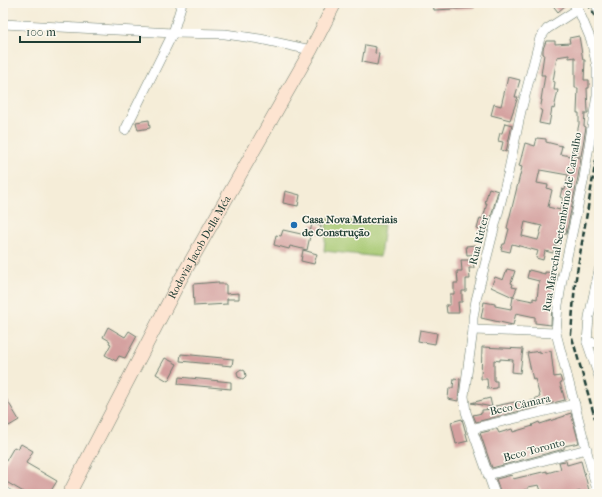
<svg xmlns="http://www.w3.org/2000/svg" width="602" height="497" viewBox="0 0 602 497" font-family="'IM FELL French Canon',serif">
<rect width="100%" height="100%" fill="#fbf7ec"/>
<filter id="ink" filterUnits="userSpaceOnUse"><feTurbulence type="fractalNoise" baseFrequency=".025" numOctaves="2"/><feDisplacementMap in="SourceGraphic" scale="8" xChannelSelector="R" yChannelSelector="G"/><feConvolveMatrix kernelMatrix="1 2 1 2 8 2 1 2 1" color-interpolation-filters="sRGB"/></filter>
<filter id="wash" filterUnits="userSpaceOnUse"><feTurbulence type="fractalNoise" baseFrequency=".012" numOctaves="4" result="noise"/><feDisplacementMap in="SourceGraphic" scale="16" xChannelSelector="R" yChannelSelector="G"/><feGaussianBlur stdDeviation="0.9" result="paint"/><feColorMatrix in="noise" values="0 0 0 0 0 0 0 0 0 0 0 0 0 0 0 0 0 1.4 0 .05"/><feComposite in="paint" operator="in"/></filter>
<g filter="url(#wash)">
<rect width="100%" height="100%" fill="#f5edd8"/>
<path fill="#a5c770" stroke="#628252" d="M327,218L384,225L380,257L324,251Z"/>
<g id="blocks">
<g fill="#d4a09f" fill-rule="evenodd">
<path d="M433,3H474V8L434,10Z"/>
<path d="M551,3H567V4L558,12Z"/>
<path d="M579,36L583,60H585L584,80H589V88H587L588,113H585L584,126L586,127L581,156H577L580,144L575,142L579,124V113H577L578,88H575V57L569,58V55L557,57L553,81L555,82L554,90H558L554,109L552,108L549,125L539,123L542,110H540L542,100H541L545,75H541L544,54H543V49L546,41H555V44L570,43L569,38Z"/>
<path d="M365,45L376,47L375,53L379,54L377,65L362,62Z"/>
<path d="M508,77L520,80L515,97H518L510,120L491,115L494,104L501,106Z"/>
<path d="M149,120L150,128L138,130L136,122Z"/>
<path d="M505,123L512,125L506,152L501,150L503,142L498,141L500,133H502Z"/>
<path d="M537,138L546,139V142L562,146L560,154L581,158L578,177L566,234H563L560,245L556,244L553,253L545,251L543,260L536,258L538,251L512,244L510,252L501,250L503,244H505L509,229L507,228L522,167L519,166L525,143L535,146ZM540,170L568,175L565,190L562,189L560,197L563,198L560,210L548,207L552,190L547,188L548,185L537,183ZM525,222L542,226L538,240L522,236Z"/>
<path d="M489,188L498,191L487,232L477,229L480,218L483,219L487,203H485Z"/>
<path d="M285,191L300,195L298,206L283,203Z"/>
<path d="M312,224L321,226L320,234L310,232Z"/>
<path d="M283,230L310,236L307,250L290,246L289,249L274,245L276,235L281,236Z"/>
<path d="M476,245L477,254L467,255L466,246Z"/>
<path d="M303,250L317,254L314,264L301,261Z"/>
<path d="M461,260H473L474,268H469L470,279H466V291H462V302H458L459,313H447L446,305H450V294H454V283H458L457,271H462Z"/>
<path d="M507,269L515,271L511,283L513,284L512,287L517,288L513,297L491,287L495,277L503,280Z"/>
<path d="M529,270L545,274V272L557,273L552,304L551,325L535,323V317L516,313L513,325L481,318L484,302L495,304V306L511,309L513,297L533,301V298L537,299L539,281L527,278Z"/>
<path d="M218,282V284H226V294L239,293V299H227V304L194,306L193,284Z"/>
<path d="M108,327L125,337L129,331L137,336L125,358L119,356L116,361L105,355L111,344L109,343L110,341L103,337Z"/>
<path d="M420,330L437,333L435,344L418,341Z"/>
<path d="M482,347L523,349L520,373L512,372L513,360L500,359V361L494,360V381H497V388L488,389L487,379H481Z"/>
<path d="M540,351V353L551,351L554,377L560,376L562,382L560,383L565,400L476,422L473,415L482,413V410L495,409V406L520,401L521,403L536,400L535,398L540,397L535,379L533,380L527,353Z"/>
<path d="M181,354L233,359L232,366L180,361Z"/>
<path d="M165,358L177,364L168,381L156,374Z"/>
<path d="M241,369L245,371L246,376L243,379L238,377L237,372Z"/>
<path d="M179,377L231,382V389L178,384Z"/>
<path d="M454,378L460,379L458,401L448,399L449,388H453Z"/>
<path d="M490,398L492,407L471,403Z"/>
<path d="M7,400L19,420L9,426L3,415V402Z"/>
<path d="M571,413L579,443L564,446V449L492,468L480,433L497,429L499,433L512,429L513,432L533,426L532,425L539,422L540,424L565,416V415Z"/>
<path d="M462,419L468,441L456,444L451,422Z"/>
<path d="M21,444L33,451L26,463L57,481L49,494H27L3,480V466L14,447L18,449Z"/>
<path d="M566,461L567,465L581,461L590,494H582L581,491L570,494H542L539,485L528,487V489L524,490L525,493L520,494H502L501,490L500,491L496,479L512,475L513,479L547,471V473L561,469L559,462Z"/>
</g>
</g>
</g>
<g filter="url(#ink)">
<use href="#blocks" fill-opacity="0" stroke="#6a7b6d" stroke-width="1"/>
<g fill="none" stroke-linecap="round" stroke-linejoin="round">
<g stroke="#6a7b6d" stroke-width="10">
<g id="street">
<path d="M573,3L578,9L591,40L597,67V95L584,178L562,280L558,305L556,333L598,494"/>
<path d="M595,3L599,11"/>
<path d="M3,24L173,33L225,34L260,39L311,50"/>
<path d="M125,130L173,33L182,3"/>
<path d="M599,270L589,317L587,342L599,377"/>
<path d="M473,330L556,333"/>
<path d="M587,342L599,343"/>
<path d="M471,429L575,404"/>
<path d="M488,475L587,449"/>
<path d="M3,491L8,494"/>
<path d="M495,494L466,412L464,396L473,330V318L476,300L508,174L521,111L540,38L547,29L578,9"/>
</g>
</g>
<g stroke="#6a7b6d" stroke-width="14">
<g id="secondary">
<path id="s1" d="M69,494L180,280L311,50L335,3"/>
</g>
</g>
<use href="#street" stroke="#fff" stroke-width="9"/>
<use href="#secondary" stroke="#fde4d1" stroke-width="13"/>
<g stroke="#1f3d34" stroke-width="2.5" stroke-dasharray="6 3" stroke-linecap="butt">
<path d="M587,3L598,22L599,28"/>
<path d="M599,142L575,284L571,334L599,432"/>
</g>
</g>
</g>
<circle fill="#1f6fb2" stroke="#fbf7ec" stroke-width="1.5" cx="294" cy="225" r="4"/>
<g text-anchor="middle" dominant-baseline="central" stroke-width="3" stroke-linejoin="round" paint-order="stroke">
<g font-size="11" font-weight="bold" fill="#1f3d34" stroke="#fbf7ec" text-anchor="start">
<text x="302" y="219">Casa Nova Materiais<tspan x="302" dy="13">de Construção</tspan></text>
</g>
<g font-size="11" fill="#1f3d34" stroke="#fbf7ec">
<text transform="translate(562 222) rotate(-80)">Rua Marechal Setembrino de Carvalho</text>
<text transform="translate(479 240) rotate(-76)">Rua Ritter</text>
<text stroke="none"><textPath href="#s1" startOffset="279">Rodovia Jacob Della Méa</textPath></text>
<text transform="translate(520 405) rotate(-13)">Beco Câmara</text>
<text transform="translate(534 450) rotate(-15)">Beco Toronto</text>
</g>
</g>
<rect width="602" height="497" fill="none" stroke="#fbf7ec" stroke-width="16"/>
<path d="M20 36v6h120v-6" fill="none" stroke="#1f3d34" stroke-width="2"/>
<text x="26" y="36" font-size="12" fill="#1f3d34" stroke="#fbf7ec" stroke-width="3" paint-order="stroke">100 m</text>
</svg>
